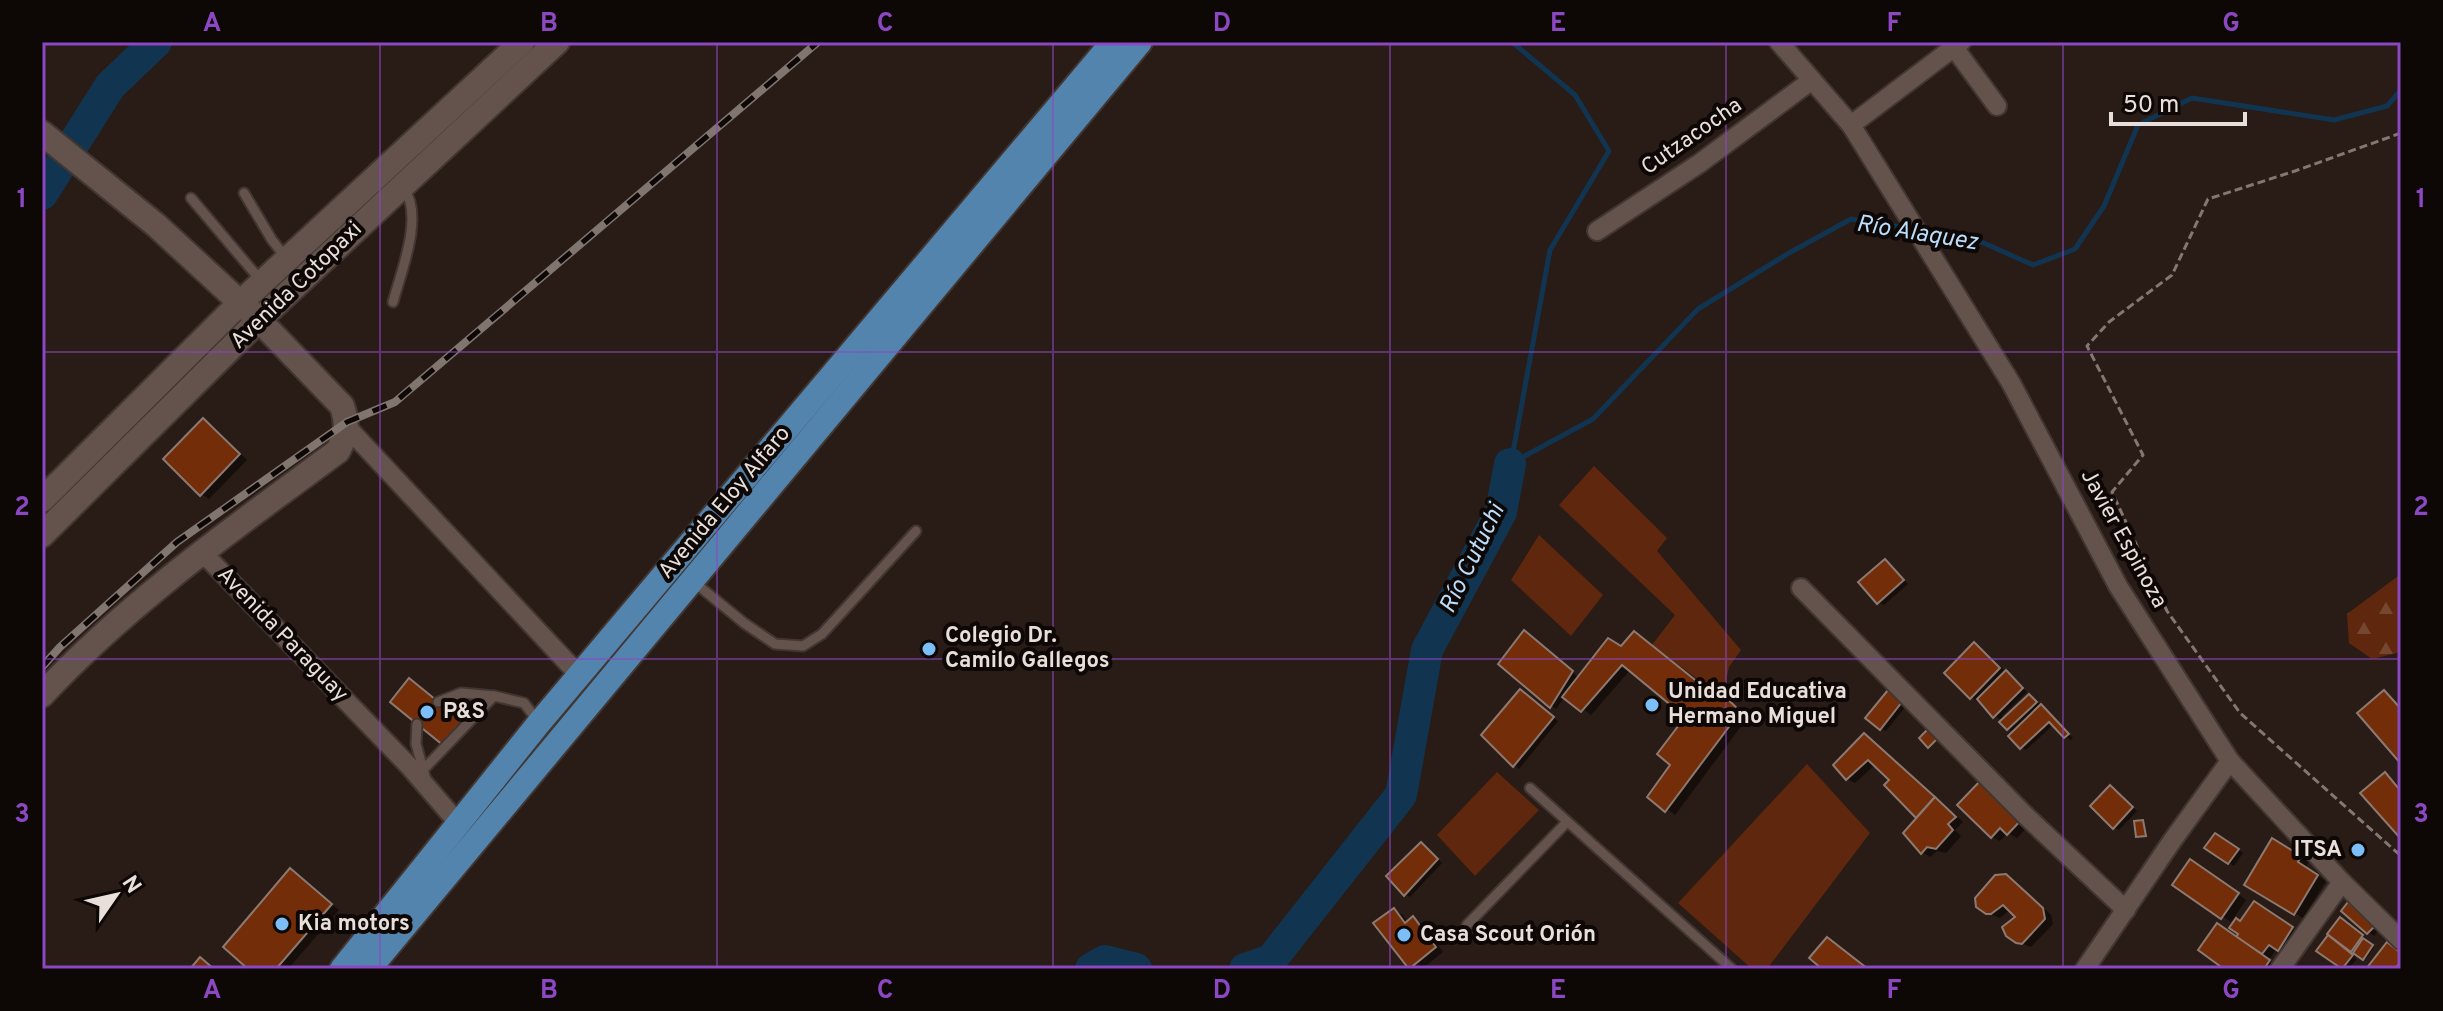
<svg xmlns="http://www.w3.org/2000/svg" width="2443" height="1011" viewBox="0 0 2443 1011" font-family="Overpass,sans-serif">
<defs>
<pattern id="forest-firs" width="22" height="20" patternUnits="userSpaceOnUse" patternTransform="scale(2)"><rect width="22" height="20" fill="#5f280e"/><path d="M5 1l3.5 6h-7zM16 11l3.5 6h-7z" fill="#764730"/></pattern>
</defs>
<rect width="100%" height="100%" fill="#291b15"/>
<path fill="url(#forest-firs)" d="M2401,574V652L2372,659L2349,643L2347,614Z"/>
<g fill="#5f280e">
<path d="M1594,466L1667,538L1657,551L1741,650L1729,667L1724,689L1713,685L1711,689L1652,645L1675,615L1559,505Z"/>
<path d="M1539,535L1603,595L1571,636L1511,580Z"/>
<path d="M1807,764L1870,833L1767,969H1752L1678,903Z"/>
<path d="M1497,772L1539,810L1475,876L1437,835Z"/>
</g>
<g fill="#0007">
<path d="M203,421L212,425L247,460L209,499L201,494Z"/>
<path d="M1885,561L1908,584L1884,605L1878,602Z"/>
<path d="M1530,636L1579,678L1608,640L1710,692L1714,687L1722,692L1746,716L1745,721L1675,815L1650,796L1673,764L1688,717L1631,669L1591,715L1565,696L1556,709L1501,664Z"/>
<path d="M1974,645L1983,650L2027,692L2002,716L2005,719L2034,699L2073,738L2071,740L2066,737L2054,724L2026,750L2021,747L2014,732L2008,729L2003,721L1995,716L1981,701L1979,702L1971,697Z"/>
<path d="M1888,693L1906,706L1886,731L1881,729Z"/>
<path d="M1525,695L1558,721L1519,769L1484,735Z"/>
<path d="M1865,736L1873,741L1963,822L1955,830L1961,836L1946,853L1937,851L1930,857L1922,852L1919,818L1887,785L1892,780L1876,764L1855,783L1847,779Z"/>
<path d="M2385,774L2401,787V837L2363,793Z"/>
<path d="M1985,780L2032,822L2017,838L2008,833L2000,841L1992,837Z"/>
<path d="M2110,787L2137,811L2119,830L2114,827Z"/>
<path d="M2216,835L2243,853L2234,866L2207,848Z"/>
<path d="M2273,841L2309,862L2305,868L2326,881L2303,918L2247,884Z"/>
<path d="M1422,844L1442,863L1410,897L1405,894Z"/>
<path d="M2199,866L2246,900L2231,922L2175,884Z"/>
<path d="M291,871L339,910L288,969H251Z"/>
<path d="M2005,876L2015,881L2051,915L2053,924L2031,947L2017,942L2018,917L2010,910L2000,918L1987,913Z"/>
<path d="M2354,908L2379,930L2374,936L2344,911Z"/>
<path d="M2263,909L2300,934L2287,954L2277,948L2269,960L2277,967L2276,969H2228L2241,924Z"/>
<path d="M1394,910L1403,915L1408,923L1414,919L1422,924L1443,952L1422,969L1410,967Z"/>
<path d="M2341,920L2367,939L2366,941L2374,947L2366,959L2357,953L2354,958L2357,959L2351,966L2355,969H2344L2318,950Z"/>
</g>
<g fill="none" stroke-linecap="round" stroke-linejoin="round">
<g stroke="#113551" stroke-width="5">
<path d="M1921,231L1977,240L2033,265L2075,249L2104,206L2138,125L2192,98L2334,120L2387,106L2401,90"/>
<path d="M1511,463L1550,250L1609,151L1575,95L1512,42"/>
<path d="M1510,464L1593,419L1698,309L1789,253L1851,219L1907,228"/>
</g>
<g stroke="#113551" stroke-width="32">
<path d="M42,194L110,86L156,42"/>
<path d="M1091,969L1105,961L1136,969"/>
<path d="M1245,969L1271,960L1401,795L1427,650L1501,512L1510,464"/>
</g>
</g>
<g fill="#732d08" stroke="#8c7a72" stroke-width="2">
<path d="M203,418L240,454L200,496L163,459Z"/>
<path d="M1885,559L1904,580L1877,604L1858,582Z"/>
<path d="M1524,630L1573,671L1550,708L1498,664Z"/>
<path d="M1634,631L1709,691L1713,685L1739,710L1737,716L1665,812L1647,797L1670,765L1657,754L1685,717L1622,665L1581,712L1562,697L1608,638L1621,646Z"/>
<path d="M1974,642L2000,668L1970,699L1944,673Z"/>
<path d="M2006,670L2023,688L1993,718L1977,699Z"/>
<path d="M409,678L463,722L444,746L390,702Z"/>
<path d="M1520,689L1554,717L1513,767L1481,735Z"/>
<path d="M1888,690L1902,702L1880,730L1865,718Z"/>
<path d="M2384,690L2401,709V764L2357,713Z"/>
<path d="M2029,694L2037,702L2007,730L1999,722Z"/>
<path d="M2041,704L2069,734L2064,738L2049,722L2020,749L2008,736Z"/>
<path d="M1930,727L1939,737L1928,748L1919,738Z"/>
<path d="M1864,733L1935,797L1916,818L1884,785L1889,780L1868,760L1846,780L1833,765Z"/>
<path d="M2385,772L2399,789L2401,787L2400,838L2360,793Z"/>
<path d="M1984,777L2025,816L2007,835L2000,828L1991,838L1957,805Z"/>
<path d="M2110,785L2133,807L2113,829L2090,806Z"/>
<path d="M1935,797L1956,817L1948,824L1953,830L1936,849L1927,847L1921,854L1903,833Z"/>
<path d="M2143,820L2146,836L2136,837L2134,821Z"/>
<path d="M2215,833L2239,849L2228,864L2204,848Z"/>
<path d="M2272,838L2301,856L2298,862L2318,875L2294,915L2244,885Z"/>
<path d="M1421,842L1438,859L1404,896L1386,876Z"/>
<path d="M2190,859L2239,893L2221,919L2172,885Z"/>
<path d="M290,868L332,904L276,969H248L223,947Z"/>
<path d="M2006,874L2043,908L2045,919L2022,944L2016,943L2006,936L2002,927L2015,917L2003,905L1991,914H1986L1976,907L1975,898L1995,875Z"/>
<path d="M2254,901L2293,927L2278,951L2269,945L2262,954L2236,937L2238,934L2229,928L2236,918L2240,921Z"/>
<path d="M2348,902L2375,926L2367,934L2341,911Z"/>
<path d="M1394,908L1405,923L1413,916L1436,947L1409,969L1373,923Z"/>
<path d="M2340,917L2363,935L2351,952L2327,934Z"/>
<path d="M2217,923L2270,960L2264,969H2224L2198,950Z"/>
<path d="M2328,935L2353,955L2342,969L2316,951Z"/>
<path d="M1827,937L1868,969H1822L1809,958Z"/>
<path d="M2363,938L2373,945L2363,960L2353,953Z"/>
<path d="M2387,942L2401,953V961L2395,969H2366Z"/>
<path d="M200,957L214,969H190Z"/>
</g>
<g fill="none" stroke-linecap="round" stroke-linejoin="round">
<g stroke="#413632" stroke-width="13">
<g id="lane">
<path d="M244,193L272,240L287,259"/>
<path d="M191,198L262,282"/>
<path d="M393,302C401,272 424,216 404,189"/>
<path d="M694,582L744,623L775,644L803,646L822,634L916,531"/>
<path d="M438,702L461,693L494,696L524,703L537,720"/>
<path d="M417,724L416,744L425,776"/>
<path d="M422,771L494,696"/>
<path d="M1530,788L1732,969"/>
<path d="M1467,925L1567,822"/>
</g>
</g>
<g stroke="#413632" stroke-width="22">
<g id="street">
<path d="M1779,42L1851,125L2011,383L2118,586L2230,761L2342,882L2401,940"/>
<path d="M1950,42L1997,106"/>
<path d="M1851,125L1961,42"/>
<path d="M1597,231L1700,163L1812,80"/>
<path d="M347,427L579,675"/>
<path d="M202,552L409,766L458,823"/>
<path d="M1801,588L2026,816L2126,910"/>
<path d="M2085,969L2172,841L2230,761"/>
<path d="M2280,969L2342,882"/>
</g>
</g>
<g stroke="#413632" stroke-width="28">
<g id="secondary">
<path d="M42,133L156,225L259,320L342,406C348,424 347,434 338,451C235,527 130,601 42,695"/>
<path d="M42,500L240,303L522,42"/>
<path d="M42,535L259,320L557,42"/>
</g>
</g>
<g stroke="#413632" stroke-width="28">
<g id="primary">
<path d="M342,969L539,723L1113,42"/>
<path d="M369,969L1140,42"/>
</g>
</g>
<path stroke="#837771" stroke-width="3" stroke-dasharray="8 4" stroke-linecap="butt" d="M2401,133L2295,171L2208,199L2172,275L2109,322L2087,346L2143,455L2112,492L2167,611L2240,713L2401,856"/>
<use href="#lane" stroke="#64534c" stroke-width="9"/>
<use href="#street" stroke="#64534c" stroke-width="18"/>
<use href="#secondary" stroke="#64534c" stroke-width="24"/>
<use href="#primary" stroke="#5284ae" stroke-width="24"/>
<g stroke="#81756f" stroke-width="8">
<path id="rail" d="M42,667L60,647L177,542L347,422L395,402L818,42"/>
</g>
<use href="#rail" stroke="#0d0705" stroke-width="5" stroke-dasharray="15" stroke-linecap="butt"/>
</g>
<path fill="none" stroke="#8c47c3" stroke-width="2" stroke-opacity="0.55" d="M380,42V969M717,42V969M1053,42V969M1390,42V969M1726,42V969M2063,42V969M42,352H2401M42,659H2401"/>
<g fill="#7bbef8" stroke="#0d0705" stroke-width="3">
<circle cx="929" cy="649" r="8"/>
<circle cx="1652" cy="705" r="8"/>
<circle cx="427" cy="712" r="8"/>
<circle cx="2358" cy="850" r="8"/>
<circle cx="282" cy="924" r="8"/>
<circle cx="1404" cy="935" r="8"/>
</g>
<g text-anchor="middle" dominant-baseline="central" stroke-width="8" stroke-linejoin="round" paint-order="stroke">
<g font-size="22" fill="#e9dfda" stroke="#0d0705">
<text transform="translate(1692 137) rotate(-35)">Cutzacocha</text>
<text transform="translate(297 286) rotate(-44)">Avenida Cotopaxi</text>
<text transform="translate(725 503) rotate(-50)">Avenida Eloy Alfaro</text>
<text transform="translate(2123 539) rotate(61)">Javier Espinoza</text>
<text transform="translate(282 635) rotate(46)">Avenida Paraguay</text>
</g>
<g font-size="22" font-weight="bold" fill="#e9dfda" stroke="#0d0705" text-anchor="start">
<text x="945" y="636">Colegio Dr.<tspan x="945" dy="25">Camilo Gallegos</tspan></text>
<text x="1668" y="692">Unidad Educativa<tspan x="1668" dy="25">Hermano Miguel</tspan></text>
<text x="443" y="712">P&amp;S</text>
<text x="2342" y="850" text-anchor="end">ITSA</text>
<text x="298" y="924">Kia motors</text>
<text x="1420" y="935">Casa Scout Orión</text>
</g>
<g font-size="24" font-style="italic" fill="#bbddfb" stroke="#0d0705">
<text transform="translate(1917 234) rotate(9)">Río Alaquez</text>
<text transform="translate(1473 559) rotate(-64)">Río Cutuchi</text>
</g>
</g>
<rect width="2443" height="1011" fill="none" stroke="#0d0705" stroke-width="88"/>
<g transform="translate(116 895) rotate(56)" stroke="#0d0705" stroke-width="6" paint-order="stroke">
<path d="M0-6L14 30L0 20L-14 30Z" fill="#e9dfda"/>
<text y="-12" font-size="22" font-weight="bold" text-anchor="middle" fill="#e9dfda">N</text>
</g>
<path d="M2111 112v12h134v-12" fill="none" stroke="#e9dfda" stroke-width="4"/>
<text x="2123" y="112" font-size="24" fill="#e9dfda" stroke="#0d0705" stroke-width="6" paint-order="stroke">50 m</text>
<rect x="44" y="44" width="2355" height="923" fill="none" stroke="#8c47c3" stroke-width="3"/>
<g font-size="26" text-anchor="middle" font-weight="bold" fill="#8c47c3">
<text x="212" y="31">A</text>
<text x="549" y="31">B</text>
<text x="885" y="31">C</text>
<text x="1222" y="31">D</text>
<text x="1558" y="31">E</text>
<text x="1894" y="31">F</text>
<text x="2231" y="31">G</text>
<text x="22" y="207">1</text>
<text x="2421" y="207">1</text>
<text x="22" y="515">2</text>
<text x="2421" y="515">2</text>
<text x="22" y="822">3</text>
<text x="2421" y="822">3</text>
<text x="212" y="998">A</text>
<text x="549" y="998">B</text>
<text x="885" y="998">C</text>
<text x="1222" y="998">D</text>
<text x="1558" y="998">E</text>
<text x="1894" y="998">F</text>
<text x="2231" y="998">G</text>
</g>
</svg>
